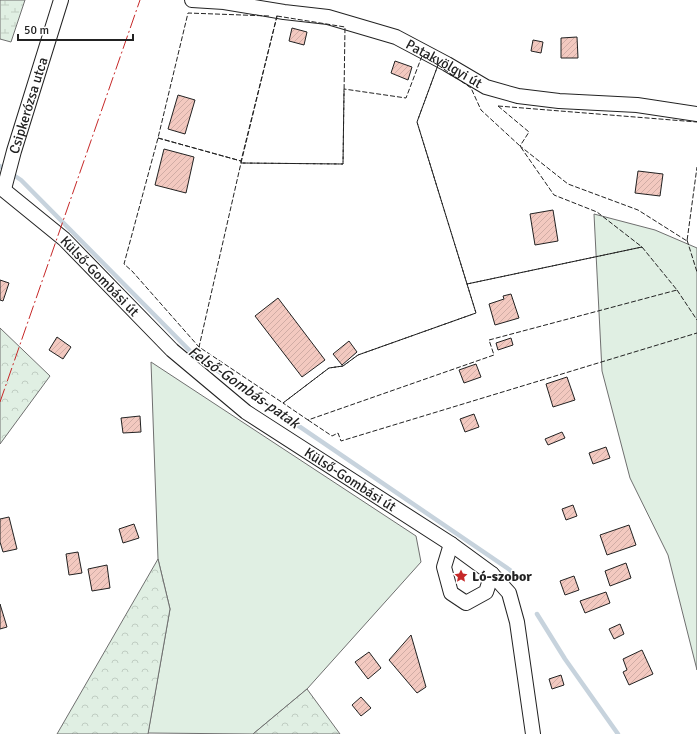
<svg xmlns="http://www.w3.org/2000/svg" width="697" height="734" viewBox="0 0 697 734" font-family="Signika,sans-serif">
<defs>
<pattern id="forest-crowns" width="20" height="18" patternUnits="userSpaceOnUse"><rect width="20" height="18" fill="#e0efe3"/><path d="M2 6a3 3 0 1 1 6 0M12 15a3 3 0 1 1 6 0" fill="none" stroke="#c0cdc2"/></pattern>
<pattern id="wetland-marsh" width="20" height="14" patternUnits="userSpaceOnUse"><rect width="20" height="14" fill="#e0efe3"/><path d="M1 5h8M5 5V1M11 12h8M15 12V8" fill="none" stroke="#c0cdc2"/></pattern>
<pattern id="building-hatch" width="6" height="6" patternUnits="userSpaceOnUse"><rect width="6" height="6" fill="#f3c9c0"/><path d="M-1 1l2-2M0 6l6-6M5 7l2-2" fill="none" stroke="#d0aca5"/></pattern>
</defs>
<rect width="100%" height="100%" fill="#fff"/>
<g fill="#e0efe3" stroke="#6f6f6f">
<path d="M594,214L655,230L697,248V670L668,555L630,478L602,371Z"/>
<path d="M151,362L416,536L421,562L307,689L253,734L148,733L170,609L158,559Z"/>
</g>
<g fill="url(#forest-crowns)" stroke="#6f6f6f">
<path d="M0,328L50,376L0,444Z"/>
<path d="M158,559L170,609L148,734H57Z"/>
<path d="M307,689L340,734H253Z"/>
</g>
<path fill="url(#wetland-marsh)" stroke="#6f6f6f" d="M0,0H25L11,42L0,39Z"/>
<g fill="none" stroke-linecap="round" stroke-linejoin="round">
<g stroke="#c7d3dd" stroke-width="4.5">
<path d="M0,166L21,180L193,354L510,570L514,577"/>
<path d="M537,614L565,659L618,734"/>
</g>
</g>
<g fill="url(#building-hatch)" stroke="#222">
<path d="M292,28L307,32L304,45L289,41Z"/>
<path d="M577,37L578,58H561V38Z"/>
<path d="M533,40L543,42L541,53L531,51Z"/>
<path d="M395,61L412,67L408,80L391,73Z"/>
<path d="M178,95L195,100L185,134L168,129Z"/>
<path d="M164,149L194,157L186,193L155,185Z"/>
<path d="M638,171L663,174L660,196L635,193Z"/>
<path d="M553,210L558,241L535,245L530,214Z"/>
<path d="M0,280L9,283L3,301L0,300Z"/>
<path d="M511,294L519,318L495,325L489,304L504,299L503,296Z"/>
<path d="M278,298L325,360L302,377L255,316Z"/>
<path d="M57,337L71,347L63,359L49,350Z"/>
<path d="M511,338L513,345L498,350L496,343Z"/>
<path d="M349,341L357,352L342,365L333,354Z"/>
<path d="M476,364L481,377L464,383L459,370Z"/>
<path d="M567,377L575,400L553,407L546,384Z"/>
<path d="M474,414L479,427L465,432L460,419Z"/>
<path d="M140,416L141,432L123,433L121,418Z"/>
<path d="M562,432L565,438L548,445L545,439Z"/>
<path d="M606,447L610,458L593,464L589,453Z"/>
<path d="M573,505L577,516L566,520L562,509Z"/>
<path d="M9,517L17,549L3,552L0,542V519Z"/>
<path d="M134,524L139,538L123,543L119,529Z"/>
<path d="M629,525L636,545L607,555L600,535Z"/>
<path d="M78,552L82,573L69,575L66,554Z"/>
<path d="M626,563L631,578L610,586L605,571Z"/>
<path d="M107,565L110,588L92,591L88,569Z"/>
<path d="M574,576L579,590L565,595L560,581Z"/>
<path d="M606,592L610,603L585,613L580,601Z"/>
<path d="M0,604L7,627L0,629Z"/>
<path d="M620,624L624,634L614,639L609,629Z"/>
<path d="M411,635L426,687L417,693L389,660Z"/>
<path d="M642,650L653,674L629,685L623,672L627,670L623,659Z"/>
<path d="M369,652L381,668L368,679L355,662Z"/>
<path d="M561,675L564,685L552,689L549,679Z"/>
<path d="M361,697L371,708L361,716L352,705Z"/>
</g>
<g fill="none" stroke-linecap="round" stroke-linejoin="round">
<g stroke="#222" stroke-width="16">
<g id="minor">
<path id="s1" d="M192,0L224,2L284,12L328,17L396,37L447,64L486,87L518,96L559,101L637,105L697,114"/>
<path id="s2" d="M0,187L64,239L172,350L246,412L451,544L492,574L509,593L517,622L533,734"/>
<path id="s3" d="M4,189L14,151L61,0"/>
<path d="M451,544L444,567L451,593L466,603L486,592L492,574"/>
</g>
</g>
<use href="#minor" stroke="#fff" stroke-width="14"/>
<g stroke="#222" stroke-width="1" stroke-dasharray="5 2" stroke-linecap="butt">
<path d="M277,16L345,27L343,164L241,163Z"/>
<path d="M422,56L438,65L417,122L476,313L358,355L343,366L329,368L283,403L199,347L241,163L343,164L344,89L406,98Z"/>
<path d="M438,65L471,88L481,110L520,146L554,195L597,212L642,247L467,284L417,122Z"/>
<path d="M498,106L529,132L520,146L568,184L638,210L687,241L697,167"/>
<path d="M498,106L697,122"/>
<path d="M158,138L241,161L277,16H275"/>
<path d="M158,138L241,161V163"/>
<path d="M687,240L697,272"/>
<path d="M642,247L677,290L489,340L494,355L308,420L283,403L329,368L343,366L358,355L476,313L467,284Z"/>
<path d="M677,290L697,320"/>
<path d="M199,346V347L132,271L124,264L158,138L188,13L269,16"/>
<path d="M308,420L332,436L338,433L341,441L697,333"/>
</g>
<path stroke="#c62828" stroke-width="1" stroke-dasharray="14 3 2 3" stroke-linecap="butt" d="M0,402L140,0"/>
</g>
<defs>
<g id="sight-bare" transform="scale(1.08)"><path d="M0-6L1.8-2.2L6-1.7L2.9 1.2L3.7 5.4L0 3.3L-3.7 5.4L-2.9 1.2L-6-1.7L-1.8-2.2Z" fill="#c62828" stroke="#fff" stroke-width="2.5" paint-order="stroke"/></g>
</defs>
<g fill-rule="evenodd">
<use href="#sight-bare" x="461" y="576"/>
</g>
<g text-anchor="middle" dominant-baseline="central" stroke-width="3" stroke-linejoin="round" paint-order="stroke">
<g font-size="14" fill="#222" stroke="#fff">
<text stroke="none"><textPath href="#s1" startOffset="263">Patakvölgyi út</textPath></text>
<text stroke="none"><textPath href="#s3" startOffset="87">Csipkerózsa utca</textPath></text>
<text stroke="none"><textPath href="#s2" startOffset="134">Külső-Gombási út</textPath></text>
<text stroke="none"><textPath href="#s2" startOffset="458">Külső-Gombási út</textPath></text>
</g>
<g font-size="14" font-weight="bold" fill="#222" stroke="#fff" text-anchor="start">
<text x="472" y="576">Ló-szobor</text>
</g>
<g font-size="15" font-style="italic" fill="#222" stroke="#fff">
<text transform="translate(244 387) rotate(35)">Felső-Gombás-patak</text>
</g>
</g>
<path d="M18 34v6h115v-6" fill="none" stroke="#222222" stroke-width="2"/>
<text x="24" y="34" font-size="12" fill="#222222" stroke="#ffffff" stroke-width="3" paint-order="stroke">50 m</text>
</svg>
